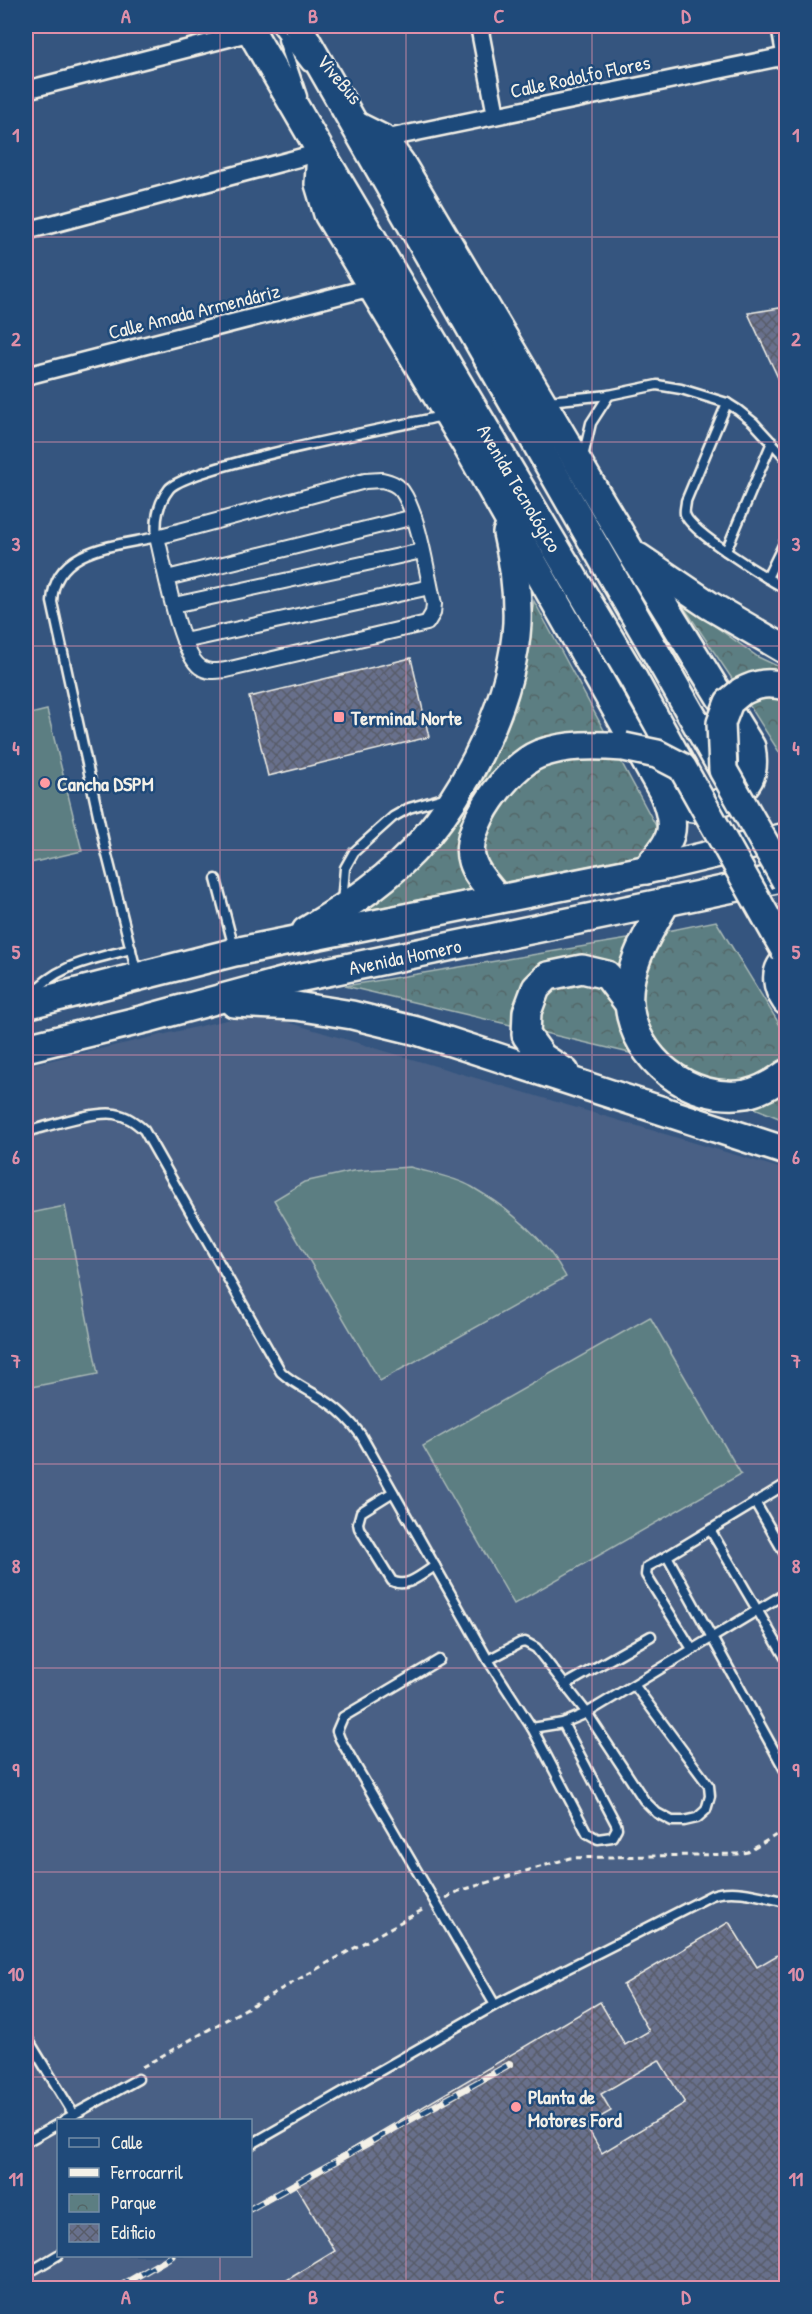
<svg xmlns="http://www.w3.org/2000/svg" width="812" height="2314" viewBox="0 0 812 2314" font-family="'Patrick Hand',sans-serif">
<defs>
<pattern id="park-crowns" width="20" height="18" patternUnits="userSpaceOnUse" patternTransform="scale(1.5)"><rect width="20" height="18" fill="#5c7e82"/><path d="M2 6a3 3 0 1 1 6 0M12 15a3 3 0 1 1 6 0" fill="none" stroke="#536667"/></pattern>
<pattern id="building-cross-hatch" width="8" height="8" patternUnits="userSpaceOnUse" patternTransform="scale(1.5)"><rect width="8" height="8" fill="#68708c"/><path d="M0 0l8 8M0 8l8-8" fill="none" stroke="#585c69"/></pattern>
</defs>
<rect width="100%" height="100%" fill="#35557f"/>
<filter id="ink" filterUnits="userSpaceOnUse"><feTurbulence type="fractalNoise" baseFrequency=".0167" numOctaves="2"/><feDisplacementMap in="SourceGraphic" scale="12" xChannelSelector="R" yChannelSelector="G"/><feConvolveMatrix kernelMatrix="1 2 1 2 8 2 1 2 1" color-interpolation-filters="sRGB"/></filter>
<g filter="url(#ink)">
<path fill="#486085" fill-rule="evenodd" d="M257,1013L786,1170V2288H26V1066ZM58,2120H250V2256H58Z"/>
<g fill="url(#park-crowns)" stroke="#a8b8b5" stroke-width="1.5">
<path d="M679,600L758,657L786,670V763L741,692Z"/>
<path d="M534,601L669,850L357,912L451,825L485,777L516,708Z"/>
<path d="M716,921L786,1035V1121L726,1096L669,1090L638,1055L345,986L628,939Z"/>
</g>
<g fill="#5c7e82" stroke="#a8b8b5" stroke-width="1.5">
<path d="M47,710L82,851L26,864V715Z"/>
<path d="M410,1167C430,1173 455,1177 472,1187C508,1208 547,1240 566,1277L380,1381L274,1200L304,1182L353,1171Z"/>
<path d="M65,1206L98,1374L26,1388V1214Z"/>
<path d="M650,1317L741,1474L514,1604L423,1446Z"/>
</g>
<g fill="url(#building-cross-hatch)" stroke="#f4f1e8" stroke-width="1.5" fill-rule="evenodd">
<path d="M786,307V395L748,313Z"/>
<path d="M411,658L429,737L268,776L249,697Z"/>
<path d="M729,1922L757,1967L786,1950V2289H272L335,2251L294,2183L600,2002L625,2045L649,2031L623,1985ZM659,2060L685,2103L602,2153L586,2125L611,2111L601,2094Z"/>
</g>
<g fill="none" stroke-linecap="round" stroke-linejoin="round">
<g stroke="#f4f1e8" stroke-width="13">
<g id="service">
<path d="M276,26L307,66"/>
<path d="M283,40L302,96"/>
<path d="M548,401L609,395L657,385L681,389L727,403L738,410L753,422L786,458"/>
<path d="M727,403L686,501C686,505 684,510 685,514C690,532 768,579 786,589"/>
<path d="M583,457L591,423L609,395"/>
<path d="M726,551L772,442"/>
<path d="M767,578L786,539"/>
<path d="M216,879L234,948"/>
<path d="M342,903L345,868L354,852L393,817L409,808L447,797"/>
<path d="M137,974L105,847L52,602C54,548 115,546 157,537C155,520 158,503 169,489C187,466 402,425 443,416"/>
<path d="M30,996C58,964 91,960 131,949"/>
<path d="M26,1132C49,1126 92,1111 115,1114C127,1116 135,1122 144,1130L281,1372C296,1386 314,1392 330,1404C343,1413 352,1423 361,1435L488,1660L532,1728L563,1723L587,1713L786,1593"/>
<path d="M786,1484L667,1556L786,1772"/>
<path d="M393,1492L361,1512L358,1523L359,1528L392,1581C407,1589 422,1574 435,1566"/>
<path d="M755,1502L786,1556"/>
<path d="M711,1531L786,1659"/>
<path d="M667,1556L647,1567L646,1575L692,1649"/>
<path d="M439,1660L343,1717L337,1731L340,1739L495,2005"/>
<path d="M488,1660L520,1643L525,1642L536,1648L587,1713L644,1800L657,1813L672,1821H684L697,1818L706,1810L710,1796L709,1786L635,1686"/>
<path d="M565,1685L651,1636"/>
<path d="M532,1728L587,1833L598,1839L612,1837L617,1828L616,1824L563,1723"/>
<path d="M26,2036L74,2115"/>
<path d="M64,2120L138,2079"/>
<path d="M26,2142L58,2124"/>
<path d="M250,2145L495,2005L712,1895C735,1887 763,1897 786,1902"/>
<path d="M26,2274L58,2255"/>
</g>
</g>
<g stroke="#f4f1e8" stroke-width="18">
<g id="pedestrian">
<path d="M382,480C390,482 397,484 402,491C419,515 427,574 434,604L433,613L427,623L226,670C217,671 208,673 200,667C179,652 164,564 157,537L365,481Z"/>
<path d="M167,578L414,517"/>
<path d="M174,605L422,551"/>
<path d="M184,641L430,587"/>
</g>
</g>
<g stroke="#f4f1e8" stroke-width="21">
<g id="minor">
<path d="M479,26L496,115"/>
<path d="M780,26L786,59"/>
<path d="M26,90L252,32"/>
<path d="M383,139L786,56"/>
<path d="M26,231L321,152"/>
<path d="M26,376L372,287"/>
</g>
</g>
<g stroke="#f4f1e8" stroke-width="32">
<g id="primary">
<path id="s1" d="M248,26L321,152L633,678L682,767"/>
<path d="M298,26L723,770"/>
<path d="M321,152L319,184L328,214L467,446L663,792C670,798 678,805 687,807C709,812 738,798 749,779C754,769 753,758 751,747L631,552L400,162L383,139L357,126"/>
<path d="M638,557L709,605L786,650"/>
<path d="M741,692C758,683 768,682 786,686"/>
<path d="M646,870C672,839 679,832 663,792"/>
<path d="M498,899C489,887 476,875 472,861C461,828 509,766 539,754C567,744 595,745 624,747"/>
<path d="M666,902C649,932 626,967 629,1004C634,1059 690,1103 746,1094C761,1091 774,1083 786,1074"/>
<path d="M306,931C348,906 392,877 424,839C471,783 513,697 517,623C518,593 514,563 507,533"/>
<path d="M786,960C773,972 777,988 786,1001"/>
<path d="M234,1003L296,1006L352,1015L417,1031L786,1151"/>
<path d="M26,1005L235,952L664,866L786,837"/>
<path id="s2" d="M26,1048L145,1019L293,979L786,877"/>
<path d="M565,1072L542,1057L526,1035L527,1012L536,988L548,976L582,969L607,975L629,1004"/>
</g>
</g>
<g stroke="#f4f1e8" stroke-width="3" stroke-dasharray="6 4.5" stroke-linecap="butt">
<path d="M446,1898L459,1891L570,1858L738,1854L748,1852L786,1829"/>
<path d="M142,2067L424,1909"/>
</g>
<use href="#service" stroke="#1f4a7a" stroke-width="8"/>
<use href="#pedestrian" stroke="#1f4a7a" stroke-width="14"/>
<use href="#minor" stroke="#1f4a7a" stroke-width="16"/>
<use href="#primary" stroke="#1f4a7a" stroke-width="27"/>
<g stroke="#f4f1e8" stroke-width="7">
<g id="rail">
<path d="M250,2209L510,2064"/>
<path d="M117,2288L172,2256"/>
</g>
</g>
<use href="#rail" stroke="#1f4a7a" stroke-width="4.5" stroke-dasharray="14" stroke-linecap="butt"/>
<g stroke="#f4f1e8" stroke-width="32" stroke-linecap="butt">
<g id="primary-bridge">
<path d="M741,692L729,702L721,723L723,770L786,881"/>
<path d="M624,747L657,754L682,767L786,952"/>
</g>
</g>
<use href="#primary-bridge" stroke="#1f4a7a" stroke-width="27"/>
</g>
</g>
<path fill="none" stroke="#de8fa9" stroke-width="1.5" stroke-opacity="0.55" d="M220,26V2120M406,26V2288M592,26V2288M26,237H786M26,442H786M26,646H786M26,850H786M26,1055H786M26,1259H786M26,1464H786M26,1668H786M26,1872H786M26,2077H786M220,2256V2288"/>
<g fill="#ff9aa2" stroke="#1f4a7a" stroke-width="2">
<rect x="333" y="711" width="12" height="12" rx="3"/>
<circle cx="45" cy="783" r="6"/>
<circle cx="516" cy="2107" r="6"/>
</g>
<g text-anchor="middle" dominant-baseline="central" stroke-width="5" stroke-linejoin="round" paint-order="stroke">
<g font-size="20" fill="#f4f1e8" stroke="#1f4a7a">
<text transform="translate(580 76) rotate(-12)">Calle Rodolfo Flores</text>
<text transform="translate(340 79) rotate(50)">ViveBus</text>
<text transform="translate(194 311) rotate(-14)">Calle Amada Armendáriz</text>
<text stroke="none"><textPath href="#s1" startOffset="536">Avenida Tecnológico</textPath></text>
<text stroke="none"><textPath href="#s2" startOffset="390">Avenida Homero</textPath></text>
</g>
<g font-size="20" font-weight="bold" fill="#f4f1e8" stroke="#1f4a7a" text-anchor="start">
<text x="351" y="717">Terminal Norte</text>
<text x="57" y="783">Cancha DSPM</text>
<text x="528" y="2096">Planta de<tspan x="528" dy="23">Motores Ford</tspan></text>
</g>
</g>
<rect width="812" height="2314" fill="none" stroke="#1f4a7a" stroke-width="66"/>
<rect x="57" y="2119" width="195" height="138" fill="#1f4a7a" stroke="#748da6" stroke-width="1.5"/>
<rect x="69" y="2138" width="30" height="9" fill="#1f4a7a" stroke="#748da6" stroke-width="1.5"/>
<text x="111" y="2149" font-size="18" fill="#f4f1e8">Calle</text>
<rect x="69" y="2168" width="30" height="9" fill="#f4f1e8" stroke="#748da6" stroke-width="1.5"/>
<text x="111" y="2179" font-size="18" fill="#f4f1e8">Ferrocarril</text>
<rect x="69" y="2194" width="30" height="18" fill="url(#park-crowns)" stroke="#748da6" stroke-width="1.5"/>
<text x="111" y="2209" font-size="18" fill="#f4f1e8">Parque</text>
<rect x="69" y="2224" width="30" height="18" fill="url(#building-cross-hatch)" stroke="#748da6" stroke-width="1.5"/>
<text x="111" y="2239" font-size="18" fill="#f4f1e8">Edificio</text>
<rect x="33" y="33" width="746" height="2248" fill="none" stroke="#de8fa9" stroke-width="2"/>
<g font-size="20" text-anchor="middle" font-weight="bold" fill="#de8fa9">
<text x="126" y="23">A</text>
<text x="313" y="23">B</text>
<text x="499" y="23">C</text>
<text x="686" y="23">D</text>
<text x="16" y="142">1</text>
<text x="796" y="142">1</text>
<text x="16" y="346">2</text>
<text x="796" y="346">2</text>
<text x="16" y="551">3</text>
<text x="796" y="551">3</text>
<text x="16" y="755">4</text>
<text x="796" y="755">4</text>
<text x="16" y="959">5</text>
<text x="796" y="959">5</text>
<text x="16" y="1164">6</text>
<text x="796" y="1164">6</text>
<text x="16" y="1368">7</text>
<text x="796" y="1368">7</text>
<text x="16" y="1573">8</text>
<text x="796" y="1573">8</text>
<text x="16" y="1777">9</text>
<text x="796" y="1777">9</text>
<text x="16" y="1981">10</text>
<text x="796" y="1981">10</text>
<text x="16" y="2186">11</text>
<text x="796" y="2186">11</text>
<text x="126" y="2304">A</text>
<text x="313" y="2304">B</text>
<text x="499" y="2304">C</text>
<text x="686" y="2304">D</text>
</g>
</svg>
